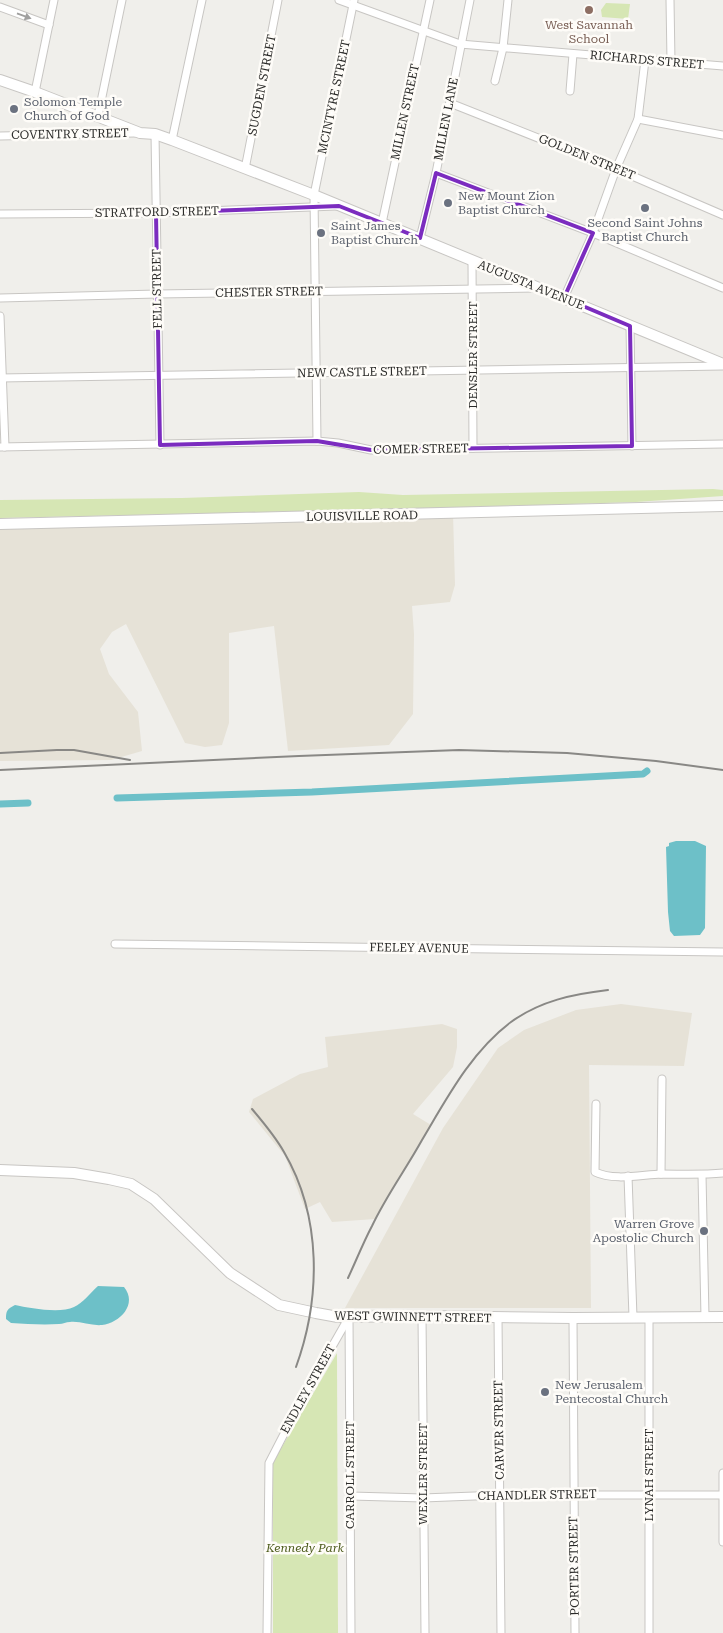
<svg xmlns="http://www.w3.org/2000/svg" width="723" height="1633" viewBox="0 0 723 1633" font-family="'Roboto Serif',serif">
<rect width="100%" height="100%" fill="#f0efeb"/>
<g fill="#e6e2d7">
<path d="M453,513L455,585L450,602L412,606L414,634L413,714L389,745L288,751L274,626L229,633V723L222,745L205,747L185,743L126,624L112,632L100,649L109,674L138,712L142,751L111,760L0,761V524Z"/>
<path d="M621,1004L692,1013L684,1066L589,1065L591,1308H345L443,1128L498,1048L524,1030L576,1010Z"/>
<path d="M442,1024L457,1029V1047L453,1067L413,1114L431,1125L375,1219L332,1222L320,1202L305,1209L285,1156L249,1112L253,1099L300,1074L328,1067L325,1037Z"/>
</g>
<g fill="#d6e6b4">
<path d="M606,3L630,4L628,19L602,17L601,10Z"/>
<path d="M713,489L723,490V496L636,502L405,509L0,518V500L182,498L359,492L403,495Z"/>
<path d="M337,1353L338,1633H273V1462Z"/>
</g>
<g fill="#6dc0c8">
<path d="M676,841H695L706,846L705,928L700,935L674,936L670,931L668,912L666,847L669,846V843Z"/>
<path d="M98,1286L124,1287C138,1304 120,1323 102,1325C91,1326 81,1321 70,1322C66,1322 63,1324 59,1324C43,1325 27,1324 11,1323L6,1319C6,1311 7,1309 15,1305C29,1308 60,1314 74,1307C83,1303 90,1293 98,1286Z"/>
</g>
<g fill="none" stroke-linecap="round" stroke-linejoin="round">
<g stroke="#6dc0c8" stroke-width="7">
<path d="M117,798L312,792L643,774L647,771"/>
<path d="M0,804L28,803"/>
</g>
<g stroke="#c8c6c3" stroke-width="9">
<g id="minor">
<path d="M339,0L460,44L723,66"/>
<path d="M670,0L671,61"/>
<path d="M0,7L49,25"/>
<path d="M495,81L503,48L508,0"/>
<path d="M570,91L573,54"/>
<path d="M35,92L54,0"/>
<path d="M450,103L616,169L723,215"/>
<path d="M98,116L122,0"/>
<path d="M638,119L723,135"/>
<path d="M155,134L160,445"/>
<path d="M0,136L135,133"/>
<path d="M172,140L202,0"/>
<path d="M245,169L278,0"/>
<path d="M436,173L593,233L723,288"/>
<path d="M0,214L156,213L336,206"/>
<path d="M382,223L430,0"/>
<path d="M420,238L436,173L470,0"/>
<path d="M472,261L473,448"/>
<path d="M0,298L157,294L535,288"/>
<path d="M564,298L593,233L616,169L638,119L645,60"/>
<path d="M0,316L5,447"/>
<path d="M630,326L632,446"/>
<path d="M0,378L723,366"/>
<path d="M317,441L314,195L354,0"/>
<path d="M0,447L317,441L338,443L371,450L723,444"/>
<path d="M115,944L723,952"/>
<path d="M596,1104L595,1172C614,1181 640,1175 661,1174C682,1174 702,1175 723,1173"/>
<path d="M661,1174L662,1079"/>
<path d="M702,1175L705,1317"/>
<path d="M628,1176L633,1317"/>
<path d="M422,1316L425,1633"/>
<path d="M349,1317L351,1633"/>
<path d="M498,1318L501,1633"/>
<path d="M573,1318L575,1633"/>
<path d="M723,1473V1542"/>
<path d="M351,1496L423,1498L500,1495H723"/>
<path d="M267,1633L269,1463L301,1401L349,1317"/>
<path d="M649,1633V1317"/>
</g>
</g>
<g stroke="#c8c6c3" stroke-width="12">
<g id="secondary">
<path d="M0,80L35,92L140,133L155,134L172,140L314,195L723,364"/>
<path d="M0,524L723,506"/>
<path d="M0,1170L74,1173L109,1179L131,1184L154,1199L230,1273L279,1305L316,1313L338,1317L422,1316L573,1318L723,1317"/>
</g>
</g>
<use href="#minor" stroke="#fff" stroke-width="7"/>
<use href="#secondary" stroke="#fff" stroke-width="10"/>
<g stroke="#898885" stroke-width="2">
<path d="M0,753L57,750H74L130,760"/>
<path d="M0,770L299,756L459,750L567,753L656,761L723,770"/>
<path d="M252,1109C263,1122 275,1136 284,1152C322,1217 321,1298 296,1367"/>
<path d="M348,1278C356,1261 363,1243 372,1226C386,1196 406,1169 422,1140C447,1098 471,1052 511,1022C540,1001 573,994 608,990"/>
</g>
</g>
<defs><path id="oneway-solid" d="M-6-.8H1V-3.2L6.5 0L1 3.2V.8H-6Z" transform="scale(1.25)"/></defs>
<use fill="#a0a09f" href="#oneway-solid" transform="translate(24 16) rotate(20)"/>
<path fill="none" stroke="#7b2cbf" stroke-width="4" stroke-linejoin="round" d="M436,173L593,233L564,298L630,326L632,446L371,450L317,441L160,445L156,213L339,206L420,238Z"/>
<circle fill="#8d6e63" stroke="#fefcf8" stroke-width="2" cx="589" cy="10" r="5"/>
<g fill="#6b7280" stroke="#fefcf8" stroke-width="2">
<circle cx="14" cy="109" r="5"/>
<circle cx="448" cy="203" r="5"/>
<circle cx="645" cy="208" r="5"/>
<circle cx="321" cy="233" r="5"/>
<circle cx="704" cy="1231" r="5"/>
<circle cx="545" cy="1392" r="5"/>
</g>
<g text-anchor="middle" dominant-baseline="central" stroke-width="5" stroke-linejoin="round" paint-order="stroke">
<g font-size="12" fill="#785e54" stroke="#fefcf8">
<text x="589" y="25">West Savannah<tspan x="589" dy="14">School</tspan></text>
</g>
<g font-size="12" fill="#2b2b29" stroke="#fefcf8">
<text transform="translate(647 60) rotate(5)">RICHARDS STREET</text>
<text transform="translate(262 85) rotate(-79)">SUGDEN STREET</text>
<text transform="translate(334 97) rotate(-78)">MCINTYRE STREET</text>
<text transform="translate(405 112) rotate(-78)">MILLEN STREET</text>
<text transform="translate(446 119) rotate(-79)">MILLEN LANE</text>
<text transform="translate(70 134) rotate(-1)">COVENTRY STREET</text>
<text transform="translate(587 157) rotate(22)">GOLDEN STREET</text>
<text transform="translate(157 212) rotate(-1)">STRATFORD STREET</text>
<text transform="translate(531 285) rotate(22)">AUGUSTA AVENUE</text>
<text transform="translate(157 289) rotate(-91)">FELL STREET</text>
<text transform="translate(269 292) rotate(-1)">CHESTER STREET</text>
<text transform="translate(473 355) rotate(-90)">DENSLER STREET</text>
<text transform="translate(362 372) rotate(-1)">NEW CASTLE STREET</text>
<text transform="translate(421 449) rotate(-1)">COMER STREET</text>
<text transform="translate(362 516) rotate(-1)">LOUISVILLE ROAD</text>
<text transform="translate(419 948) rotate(1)">FEELEY AVENUE</text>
<text transform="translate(413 1317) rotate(1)">WEST GWINNETT STREET</text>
<text transform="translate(308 1389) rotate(-61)">ENDLEY STREET</text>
<text transform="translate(499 1430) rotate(-91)">CARVER STREET</text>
<text transform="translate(423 1474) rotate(-90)">WEXLER STREET</text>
<text transform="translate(350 1475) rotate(-90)">CARROLL STREET</text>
<text transform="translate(649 1475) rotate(-90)">LYNAH STREET</text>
<text transform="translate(537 1495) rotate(-1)">CHANDLER STREET</text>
<text transform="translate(574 1566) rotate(-91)">PORTER STREET</text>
</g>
<g font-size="12" fill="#5b616d" stroke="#fefcf8" text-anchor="start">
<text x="24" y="102">Solomon Temple<tspan x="24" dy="14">Church of God</tspan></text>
<text x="458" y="196">New Mount Zion<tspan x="458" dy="14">Baptist Church</tspan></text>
<text x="645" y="223" text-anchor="middle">Second Saint Johns<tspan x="645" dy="14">Baptist Church</tspan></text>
<text x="331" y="226">Saint James<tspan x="331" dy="14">Baptist Church</tspan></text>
<text x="694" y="1224" text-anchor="end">Warren Grove<tspan x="694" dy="14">Apostolic Church</tspan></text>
<text x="555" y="1385">New Jerusalem<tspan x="555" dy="14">Pentecostal Church</tspan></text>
</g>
<g font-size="12" font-style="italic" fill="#4c5b1b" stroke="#fefcf8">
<text x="305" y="1548">Kennedy Park</text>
</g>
</g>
</svg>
